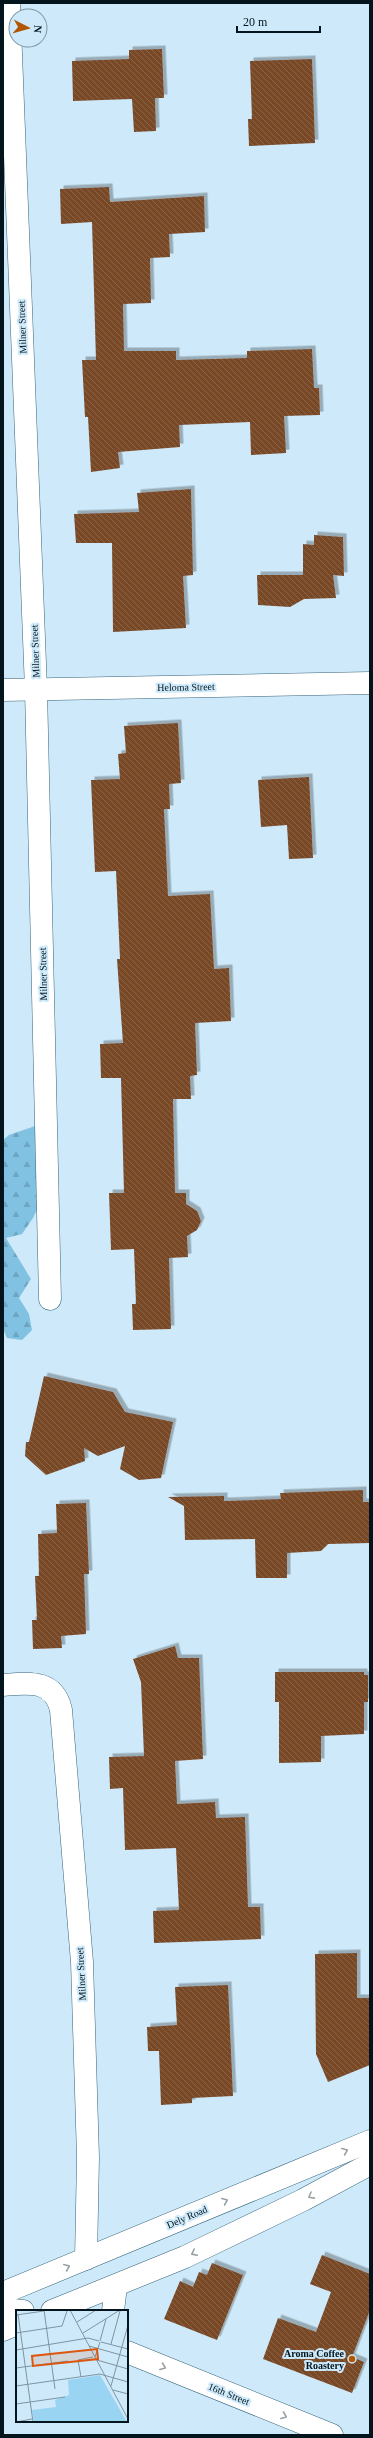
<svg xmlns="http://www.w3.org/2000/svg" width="373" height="2438" viewBox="0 0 373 2438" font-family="Georgia,serif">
<defs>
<pattern id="forest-firs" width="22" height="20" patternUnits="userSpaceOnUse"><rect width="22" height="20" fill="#81c1e2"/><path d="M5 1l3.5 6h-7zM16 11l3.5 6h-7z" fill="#6ea5c1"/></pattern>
<pattern id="building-back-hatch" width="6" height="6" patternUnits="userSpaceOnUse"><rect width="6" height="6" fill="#794828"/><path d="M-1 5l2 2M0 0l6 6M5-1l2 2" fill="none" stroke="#88644d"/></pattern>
<filter id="shadow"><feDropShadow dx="3.5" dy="-3.5" stdDeviation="0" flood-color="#0004"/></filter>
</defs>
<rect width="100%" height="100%" fill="#ceeafa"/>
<path fill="url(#forest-firs)" d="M38,1125L55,1172L33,1218L22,1234L6,1238L31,1279L19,1298L29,1314L32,1330L22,1340L7,1338L3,1329V1140L9,1135Z"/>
<g fill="url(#building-back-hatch)" filter="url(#shadow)">
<path d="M162,49L164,98H155L156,131L134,132L132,99L73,101L72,61L129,59V50Z"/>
<path d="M312,59L315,143L249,146L248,119H252L250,61Z"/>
<path d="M109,187L110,202L204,196L205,232L169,234L170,257L150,258L151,303L123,304L124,351H176V360L247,358V351L312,349L314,388H319L320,415L284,416L286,453L251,455L250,422L179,425L180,447L118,452L120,468L91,472L88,417H85L82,360H96L92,222L61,224L60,189Z"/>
<path d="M191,489L193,575L183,576L186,628L113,632L112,543H76L74,514L139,512L137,493Z"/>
<path d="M314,535L343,537L344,576L333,575L336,598L304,599L290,607L258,605L257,575H303V544L314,545Z"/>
<path d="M178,723L181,783L169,784L170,809H164L168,896L210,894L214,969L229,968L231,1021L195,1023L197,1075L190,1076L191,1099H173L175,1193H186V1204L197,1211L201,1221L197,1230L187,1236L188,1257L169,1258L171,1329L133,1330L132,1304H136L134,1249L111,1250L109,1193H124L121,1078H101L100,1044L123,1043L117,959H120L116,871L95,872L91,780L120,779L118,754L126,753L124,726Z"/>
<path d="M309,777L313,858L289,859L287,825L261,827L258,780Z"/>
<path d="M44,1376L113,1392L125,1412L173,1422L161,1478L139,1480L120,1469L125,1446L98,1456L84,1448L85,1461L46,1475L25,1456L26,1442H29Z"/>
<path d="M363,1490V1502H370V1543L328,1544L321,1551L287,1553V1578H256L255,1539L185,1540L184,1506L168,1497L224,1496V1501L281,1499L280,1493Z"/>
<path d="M86,1503L89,1574H84L86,1634L61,1636L62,1648L33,1649L32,1620H37L35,1576H39L38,1534L57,1533L56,1504Z"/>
<path d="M175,1646L178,1658H199L203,1759L175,1761L177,1804L215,1802L216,1818L245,1817L248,1907H260L261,1939L154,1943L153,1911L179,1910L176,1848L125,1850L123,1788L110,1789L109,1757L144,1756L141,1682L133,1659Z"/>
<path d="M275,1672H364V1675H368V1702H364V1734L321,1736V1762L279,1763V1702H275Z"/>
<path d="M357,1953V1998H370V2065L328,2082L316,2054L315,1954Z"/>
<path d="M228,1985L233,2096L192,2098V2103L161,2105L159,2051H148L147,2027L177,2025L175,1987Z"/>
<path d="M322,2255L370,2274V2310L352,2357L364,2362L352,2393L263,2359L278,2318L316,2332L331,2292L310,2284Z"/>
<path d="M212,2263L243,2275L217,2340L164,2319L180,2281L193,2287L199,2272L207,2275Z"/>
</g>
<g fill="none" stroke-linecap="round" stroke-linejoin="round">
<g stroke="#37647a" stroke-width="23">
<g id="minor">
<path d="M9,3L36,689L50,1299"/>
<path d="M3,690L370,683"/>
<path d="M3,1685C29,1683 54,1679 61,1710L82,1962L88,2157L86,2259"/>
<path d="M127,2352L332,2435"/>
</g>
</g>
<g stroke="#37647a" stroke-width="23">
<g id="secondary">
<path d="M3,2293L370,2141"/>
<path d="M3,2309L23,2311"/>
<path d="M52,2311L185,2257L303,2200L370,2164"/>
<path d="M113,2311L116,2286"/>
<path d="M3,2330L17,2324"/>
</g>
</g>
<use href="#minor" stroke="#fff" stroke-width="22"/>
<use href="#secondary" stroke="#fff" stroke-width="22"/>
</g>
<defs><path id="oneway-chevron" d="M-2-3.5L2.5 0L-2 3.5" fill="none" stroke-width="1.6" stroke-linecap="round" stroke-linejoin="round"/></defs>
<g stroke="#9aa1a5">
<use href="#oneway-chevron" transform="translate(345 2151) rotate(-23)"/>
<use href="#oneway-chevron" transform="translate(311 2196) rotate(151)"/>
<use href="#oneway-chevron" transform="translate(225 2201) rotate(-23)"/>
<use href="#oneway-chevron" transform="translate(194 2253) rotate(154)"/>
<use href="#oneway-chevron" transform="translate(67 2267) rotate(-23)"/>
<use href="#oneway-chevron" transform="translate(163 2367) rotate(22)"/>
<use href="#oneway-chevron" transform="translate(284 2416) rotate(22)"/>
</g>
<circle fill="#b35600" stroke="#ceeafa" stroke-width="1.5" cx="352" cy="2359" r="4"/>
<g text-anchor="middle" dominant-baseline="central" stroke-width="4" stroke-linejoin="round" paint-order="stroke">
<g font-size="10" fill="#03141d" stroke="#ceeafa">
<text transform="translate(22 327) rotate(-92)">Milner Street</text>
<text transform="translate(35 651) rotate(-92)">Milner Street</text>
<text transform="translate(186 687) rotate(-1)">Heloma Street</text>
<text transform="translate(43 974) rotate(-91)">Milner Street</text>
<text transform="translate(81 1974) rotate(-93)">Milner Street</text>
<text transform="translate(187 2217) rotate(-23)">Dely Road</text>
<text transform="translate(229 2394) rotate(22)">16th Street</text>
</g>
<g font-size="10" font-weight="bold" fill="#03141d" stroke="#ceeafa" text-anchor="end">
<text x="344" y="2353">Aroma Coffee<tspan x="344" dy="12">Roastery</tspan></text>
</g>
</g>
<g transform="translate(16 2310)">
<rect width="112" height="112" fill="#ceeafa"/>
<path d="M84,65L111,112H18L16,100L40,97L39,90L53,85L52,70Z" fill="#9ad4f3"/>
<path fill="none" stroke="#7d94a2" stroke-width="1" d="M28,0L39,79M54,0L112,109M2,4L17,112M0,5L28,1M61,12L80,0M0,23L46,16L51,1M67,23L104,0M84,31L90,9M85,32L112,39M95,34L104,1M73,36L112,47M0,40L72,28L83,31M79,47L84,32M81,50L112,59M0,58L52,51M65,67L62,50L77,47M0,76L84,64L112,72M95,76L112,15M97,80L112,84M0,94L49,87M0,112L16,109"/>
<path fill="#dd560d" fill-opacity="0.15" stroke="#dd560d" stroke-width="2" d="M81,39L82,49L17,56L16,46Z"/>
<rect width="112" height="112" fill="none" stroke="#03141d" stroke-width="2"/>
</g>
<rect width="373" height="2438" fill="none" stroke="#03141d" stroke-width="8"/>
<g transform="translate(28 28) rotate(96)"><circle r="19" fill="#ceeafa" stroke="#7d94a2"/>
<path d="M0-3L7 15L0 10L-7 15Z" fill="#b35600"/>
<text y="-6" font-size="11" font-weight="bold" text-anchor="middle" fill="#03141d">N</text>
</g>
<path d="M237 26v6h83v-6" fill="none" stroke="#03141d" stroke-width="2"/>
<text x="243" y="26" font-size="12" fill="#03141d" stroke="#ceeafa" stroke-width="3" paint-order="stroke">20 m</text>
</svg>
